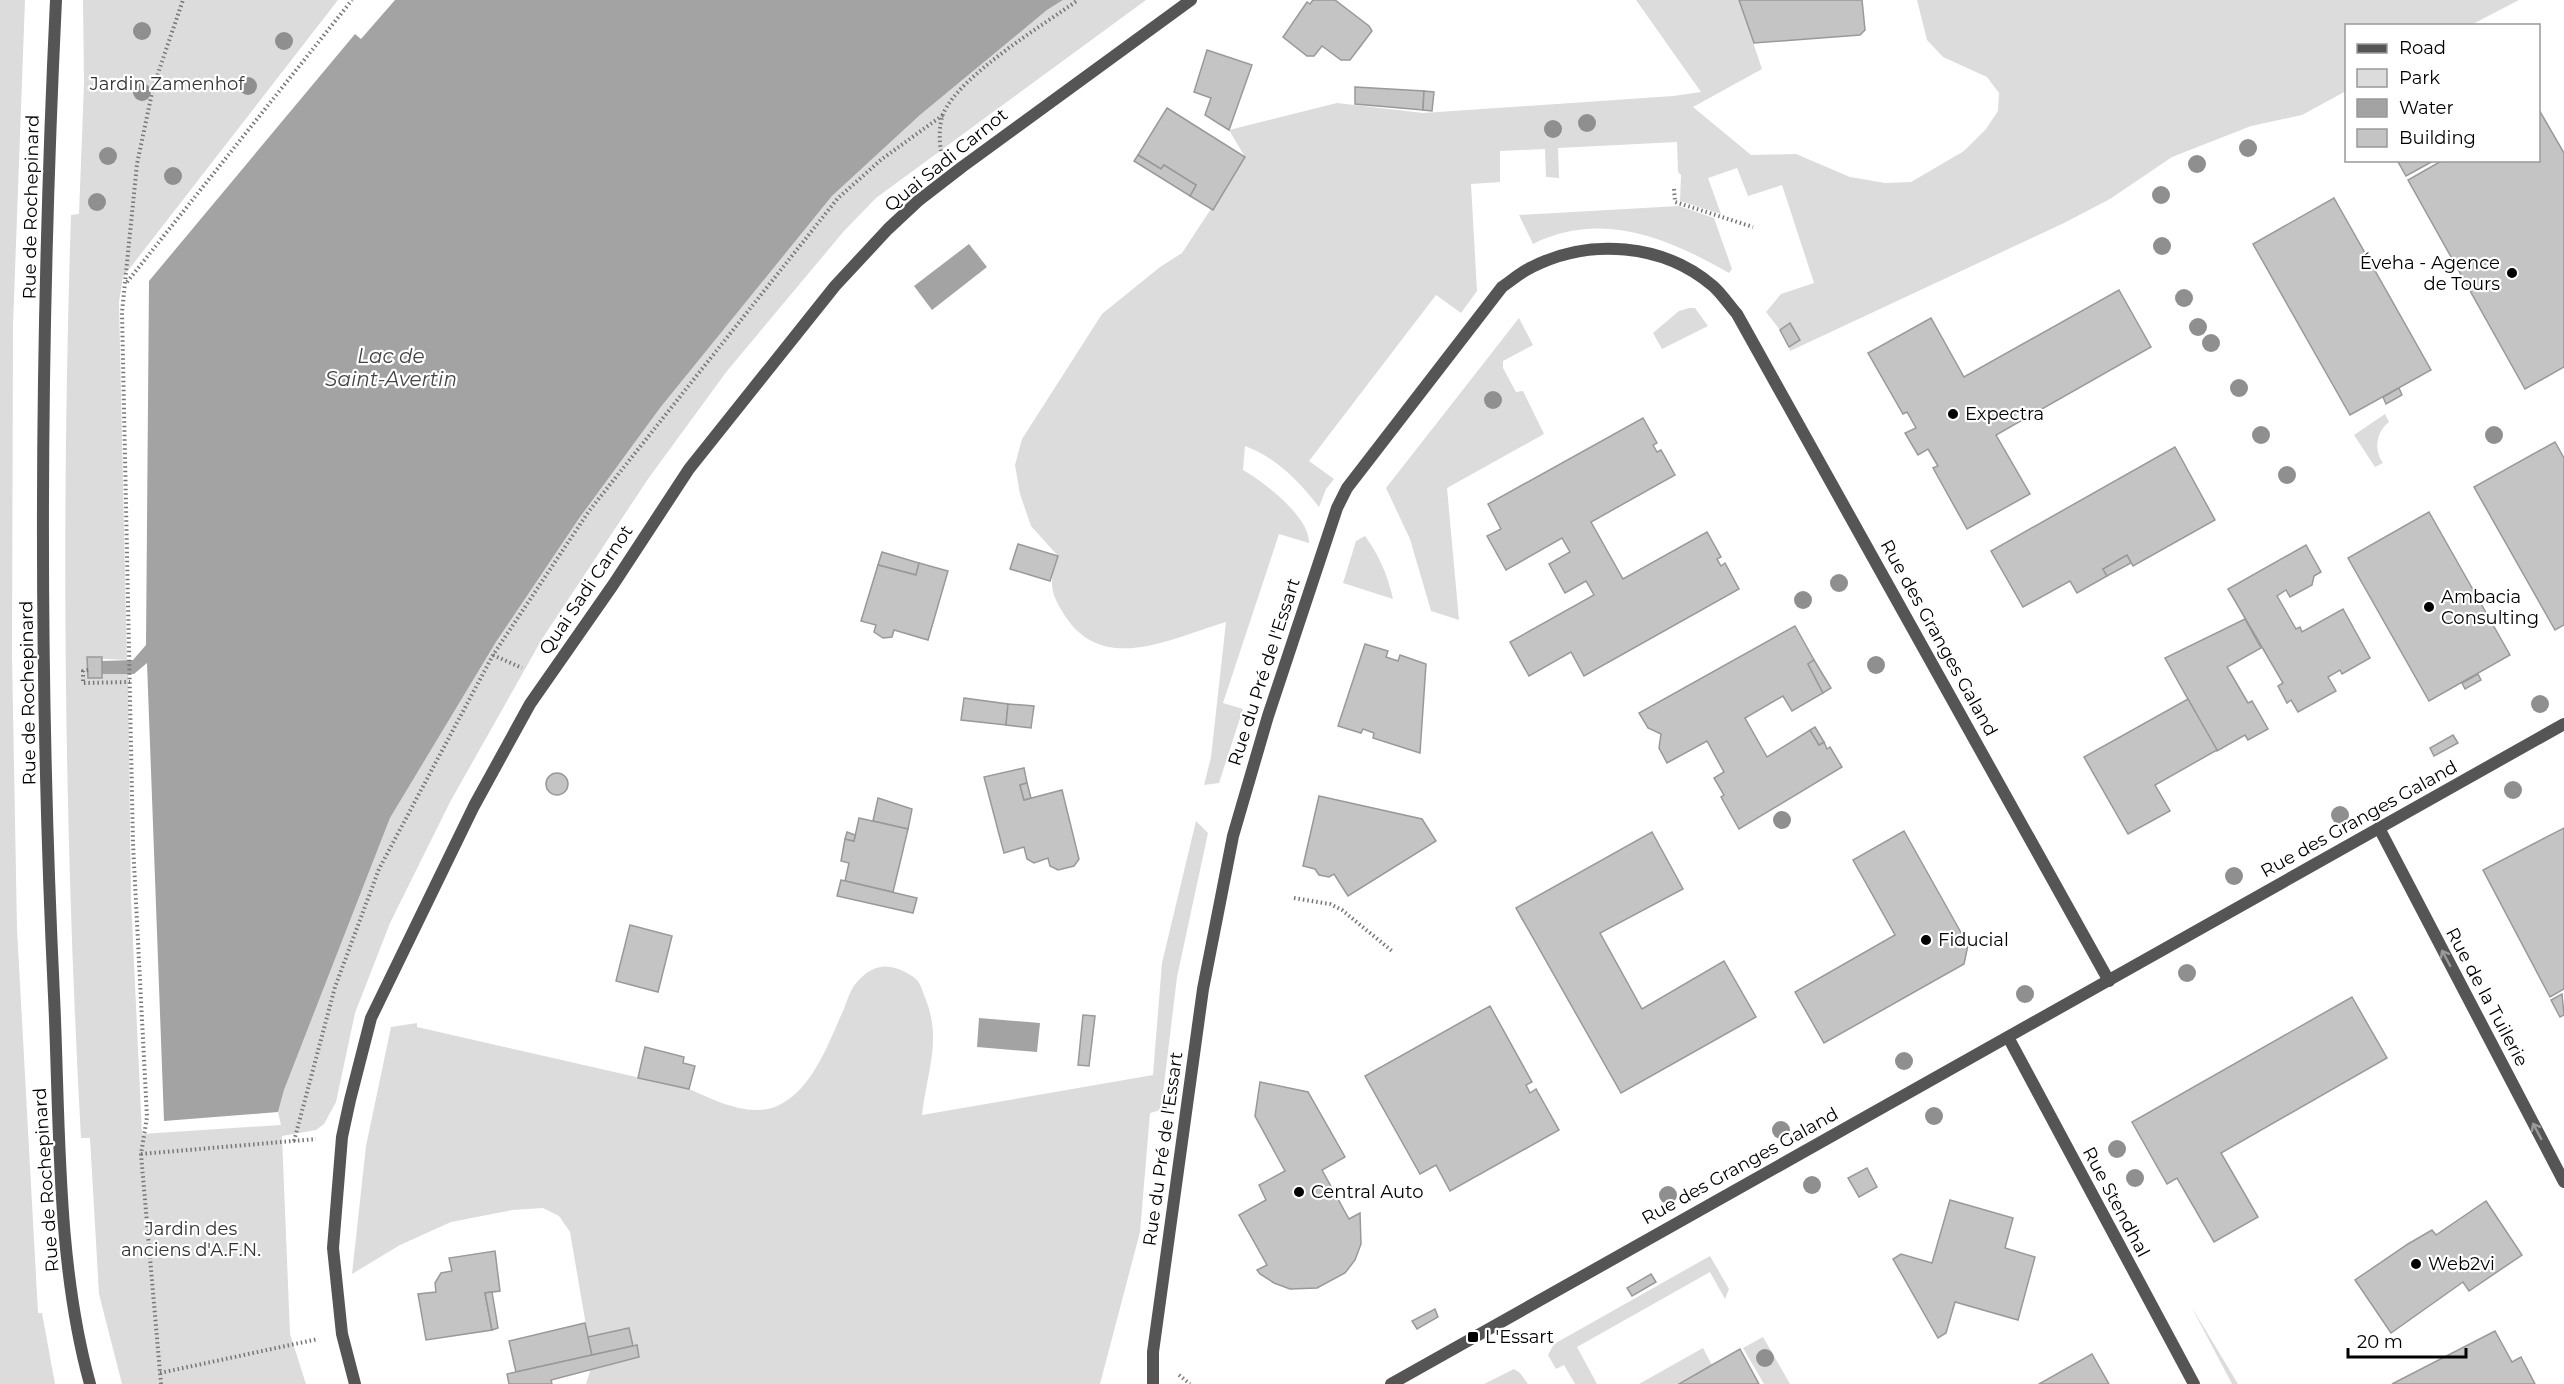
<svg xmlns="http://www.w3.org/2000/svg" width="2564" height="1384" viewBox="0 0 2564 1384" font-family="Montserrat,sans-serif">
<rect width="100%" height="100%" fill="#fff"/>
<g fill="#dcdcdc">
<path d="M0,0H25L13,325L12,656L17,929L38,1313H42L55,1384H0Z"/>
<path d="M83,0H338L123,277L119,302L127,660L87,658L88,678H102V674H128L131,899L142,1134L281,1125L278,1112L284,1090L390,818L496,642L578,520L660,408L832,196L920,115L1047,10L1063,0H1146L876,198L844,231L727,371L648,479L542,639L450,802L390,923L355,1013L336,1102L324,1124L316,1130L282,1136L290,1334L306,1384H122L99,1294L90,1138H81C64,831 61,522 71,215L79,214L84,84Z"/>
<path d="M1636,0H1739L1762,69L1693,107L1751,155L1796,154L1850,177L1885,183L1911,182L1964,151L1986,129L1998,111L1999,93L1987,77L1943,57L1927,40L1917,0H2519L2471,25L2346,26V91L2302,115L2251,126L2172,157L2110,199L2064,223L1790,351L1789,347L1800,340L1791,324L1780,330L1766,312L1781,294L1814,283L1782,185L1748,196L1737,168L1708,178L1721,214L1680,201L1681,175L1678,172L1677,142L1558,148L1559,178L1546,177L1545,149L1500,151V182L1471,184L1477,291L1461,313L1436,295L1309,461L1334,479L1326,489L1319,507C1299,481 1277,458 1245,446L1243,470C1264,482 1310,517 1309,543L1279,534L1223,703L1243,709L1219,783L1204,785L1211,757L1226,622C1174,637 1104,676 1065,616C1049,591 1049,583 1058,556L1031,526L1020,494L1015,465L1022,439L1102,314L1160,267L1182,253L1245,157L1229,130L1337,103L1423,113L1673,96L1701,92Z"/>
<path d="M1679,206L1714,218L1732,269L1729,273C1668,238 1601,210 1533,244L1519,215Z"/>
<path d="M1689,308H1695L1708,326L1662,349L1653,333L1679,311Z"/>
<path d="M1519,318L1533,345L1503,361V368L1516,392L1523,391L1544,434L1447,488L1459,620L1431,611L1410,539L1386,488Z"/>
<path d="M2385,414L2389,422C2377,431 2373,449 2383,463L2375,467L2354,435Z"/>
<path d="M1365,536C1379,555 1388,576 1393,599L1343,583L1356,541Z"/>
<path d="M1196,821L1208,833L1177,977L1161,1110L1150,1113L1140,1232L1100,1384H586L591,1368L639,1357L637,1345L588,1337L570,1232L559,1216L543,1208L512,1210L451,1222L400,1245L352,1274L366,1146L391,1027L417,1023V1027L689,1089C714,1100 749,1118 777,1106C812,1091 828,1044 843,1011C847,1002 850,989 857,982C875,962 891,963 912,976C920,981 921,987 924,995C943,1039 927,1070 922,1115L1153,1075L1162,963Z"/>
<path d="M1710,1256L1729,1289L1725,1299L1710,1272L1577,1347L1597,1384H1575L1564,1365L1556,1369L1548,1355L1554,1344Z"/>
<path d="M2191,1306L2238,1384H2232Z"/>
<path d="M1763,1337L1790,1384H1764L1743,1348Z"/>
<path d="M1703,1348L1712,1365L1679,1384H1639Z"/>
<path d="M1514,1369L1520,1373L1528,1384H1484Z"/>
</g>
<g fill="#a3a3a3">
<path d="M395,0H1063L1047,10L920,115L832,196L660,408L578,520L496,642L390,818L284,1090L278,1112L164,1121L147,663L134,674H102V661L133,660L146,645L149,281L355,34L361,39Z"/>
<path d="M969,244L987,267L932,310L914,286Z"/>
<path d="M979,1018L1040,1023L1037,1052L977,1047Z"/>
</g>
<g fill="#c4c4c4" stroke="#999" stroke-width="1.5">
<path d="M1313,0H1335L1369,26L1372,31L1350,60H1341L1322,46L1314,56H1307L1283,37L1307,2L1310,4Z"/>
<path d="M1739,0H1862L1865,30L1860,35L1754,43Z"/>
<path d="M1207,50L1252,65L1229,130L1205,115L1211,98L1194,92Z"/>
<path d="M1355,87L1424,91L1423,110L1355,104Z"/>
<path d="M1424,91L1434,92L1432,111L1423,110Z"/>
<path d="M1167,108L1245,157L1213,210L1190,196L1196,185L1164,165L1161,169L1138,155Z"/>
<path d="M2538,108L2564,153V367L2525,389L2408,180L2443,160H2538Z"/>
<path d="M1138,155L1161,169L1164,165L1196,185L1190,196L1134,161Z"/>
<path d="M2397,160H2435L2406,176Z"/>
<path d="M2334,198L2431,370L2350,415L2253,244Z"/>
<path d="M2119,290L2151,347L1996,435L2030,494L1967,529L1933,468L1938,466L1928,449L1918,455L1905,433L1916,428L1907,412L1903,414L1868,353L1931,318L1964,377Z"/>
<path d="M1790,323L1800,340L1789,347L1780,330Z"/>
<path d="M2399,388L2402,395L2386,404L2383,397Z"/>
<path d="M1643,418L1657,443L1653,445L1657,452L1661,450L1675,475L1591,522L1623,579L1707,532L1721,557L1717,559L1721,566L1725,563L1739,589L1584,676L1571,652L1529,676L1510,642L1594,595L1586,581L1565,593L1549,564L1570,552L1562,538L1506,570L1487,536L1501,529L1488,504Z"/>
<path d="M2555,442L2564,458V625L2555,630L2474,487Z"/>
<path d="M2175,447L2215,520L2133,566L2127,555L2103,569L2107,576L2077,593L2070,581L2023,607L1991,551Z"/>
<path d="M2429,512L2510,655L2429,701L2348,558Z"/>
<path d="M1018,544L1058,556L1050,581L1010,569Z"/>
<path d="M2306,545L2321,572L2314,576L2312,585L2290,597L2286,590L2277,596L2296,629L2300,627L2302,632L2343,609L2370,658L2342,674L2340,670L2328,677L2336,691L2298,712L2291,700L2287,703L2278,686L2283,683L2228,589Z"/>
<path d="M882,552L919,563L916,575L878,565Z"/>
<path d="M2127,555L2131,563L2107,576L2103,569Z"/>
<path d="M919,563L948,571L928,640L894,630L892,637L883,638L874,632L876,625L861,621L878,565L916,575Z"/>
<path d="M2245,619L2261,648L2227,667L2248,703L2252,701L2268,729L2248,740L2245,735L2217,751L2165,658Z"/>
<path d="M1795,626L1814,660L1808,664L1823,693L1792,711L1783,696L1745,718L1767,757L1810,730L1819,745L1824,742L1827,749L1830,747L1842,767L1739,829L1721,797L1724,795L1714,778L1724,772L1707,741L1667,763L1659,748L1661,734L1648,728L1639,713Z"/>
<path d="M1365,644L1388,651L1386,657L1398,661L1400,655L1426,664L1420,753L1373,738L1374,733L1363,729L1361,733L1338,726Z"/>
<path d="M87,657H102V678H88Z"/>
<path d="M1814,660L1831,688L1823,693L1808,664Z"/>
<path d="M2478,674L2481,680L2465,689L2462,683Z"/>
<path d="M964,698L1008,704L1006,725L961,720Z"/>
<path d="M2188,699L2217,750L2155,785L2170,811L2128,834L2084,757Z"/>
<path d="M1008,704L1034,706L1031,728L1006,725Z"/>
<path d="M1815,727L1824,742L1819,745L1810,730Z"/>
<path d="M2453,735L2458,743L2434,756L2430,748Z"/>
<path d="M1024,768L1027,783L1020,785L1024,800L1062,790L1079,859L1074,866L1058,870L1050,866L1048,858L1034,863L1027,859L1024,847L1004,853L984,777Z"/>
<circle cx="557" cy="784" r="11"/>
<path d="M1027,783L1031,798L1024,800L1020,785Z"/>
<path d="M1319,796L1422,819L1436,841L1348,896L1334,874L1329,877L1319,875L1315,869L1303,866Z"/>
<path d="M878,798L912,809L908,829L873,821Z"/>
<path d="M859,818L908,829L893,892L845,881L849,863L841,861L845,839L854,841Z"/>
<path d="M2564,828V989L2550,997L2483,870Z"/>
<path d="M1904,831L1968,945L1964,964L1824,1043L1795,992L1895,935L1853,860Z"/>
<path d="M847,832L855,835L854,841L845,839Z"/>
<path d="M1652,832L1683,889L1600,933L1642,1009L1724,961L1756,1017L1621,1093L1516,908Z"/>
<path d="M841,880L917,898L913,913L837,896Z"/>
<path d="M630,925L672,936L658,992L616,981Z"/>
<path d="M2562,994L2564,1015L2560,1017L2551,1000Z"/>
<path d="M2352,997L2387,1058L2221,1153L2258,1217L2214,1242L2177,1178L2167,1184L2132,1122Z"/>
<path d="M1490,1006L1532,1082L1526,1085L1530,1093L1536,1089L1559,1130L1450,1191L1436,1165L1420,1174L1365,1076Z"/>
<path d="M1083,1015L1095,1016L1089,1066L1078,1065Z"/>
<path d="M645,1047L684,1057L683,1063L695,1066L689,1089L638,1078Z"/>
<path d="M1260,1082L1308,1092L1345,1157L1322,1170L1349,1219L1360,1213L1361,1244L1355,1260L1345,1273L1317,1288L1290,1289L1274,1283L1260,1274L1257,1270L1267,1265L1239,1215L1266,1200L1259,1185L1285,1171L1255,1116Z"/>
<path d="M1867,1168L1877,1187L1859,1197L1848,1178Z"/>
<path d="M1950,1200L2013,1218L2005,1248L2035,1257L2018,1320L1955,1302L1946,1333L1938,1338L1893,1259L1901,1254L1932,1263Z"/>
<path d="M2486,1201L2522,1255L2469,1291L2463,1282L2391,1333L2355,1280L2408,1244L2432,1230L2436,1235Z"/>
<path d="M495,1251L500,1291L485,1293L492,1330L426,1340L418,1294L436,1292L435,1283L441,1273L452,1271L449,1258Z"/>
<path d="M1651,1274L1656,1282L1632,1296L1627,1288Z"/>
<path d="M492,1292L498,1328L492,1330L485,1293Z"/>
<path d="M1435,1309L1438,1317L1417,1329L1412,1321Z"/>
<path d="M585,1323L592,1355L516,1372L509,1341Z"/>
<path d="M629,1328L633,1346L592,1355L588,1337Z"/>
<path d="M2495,1331L2512,1362L2521,1357L2535,1384H2392Z"/>
<path d="M637,1345L639,1357L551,1380L552,1384H509L507,1374Z"/>
<path d="M1740,1349L1759,1384H1679L1712,1365Z"/>
<path d="M2092,1354L2109,1384H2039Z"/>
</g>
<g fill="none" stroke-linecap="round" stroke-linejoin="round">
<g stroke="#777" stroke-width="4" stroke-dasharray="1.5 3" stroke-linecap="butt">
<path d="M941,151C939,140 939,125 943,114C960,75 1042,26 1078,0"/>
<path d="M1674,189L1675,202L1753,227"/>
<path d="M127,282L352,0"/>
<path d="M493,655L522,668"/>
<path d="M88,670L83,671V683L130,682"/>
<path d="M1294,898L1330,904L1342,910L1392,951"/>
<path d="M294,1141L335,987L379,869L493,655L589,511L838,198L882,159L943,115"/>
<path d="M141,1154L316,1139"/>
<path d="M160,1373L318,1339"/>
<path d="M1179,1375L1190,1384"/>
<path d="M161,1384L141,1154L147,1117L133,844L122,312L137,164L153,88L183,0"/>
</g>
<g stroke="#555" stroke-width="12">
<path d="M2379,828L2564,1182"/>
<path d="M2008,1037L2194,1384"/>
<path d="M355,1384L342,1334L333,1248L342,1137L350,1100L371,1018L474,806L530,704L613,585L689,469L835,286L888,229L918,201L962,167L1191,0"/>
<path d="M1153,1384V1352L1203,989L1233,836L1268,716L1337,508L1347,488L1502,287C1511,281 1521,272 1532,267C1589,238 1663,243 1713,286C1722,294 1729,305 1737,314L2109,981"/>
<path d="M1391,1384L2564,724"/>
</g>
<path stroke="#555" stroke-width="12" d="M56,0C40,331 38,665 54,996C60,1122 56,1262 90,1384"/>
</g>
<g fill="#8f8f8f">
<circle cx="142" cy="31" r="9"/>
<circle cx="284" cy="41" r="9"/>
<circle cx="248" cy="86" r="9"/>
<circle cx="142" cy="92" r="9"/>
<circle cx="1587" cy="123" r="9"/>
<circle cx="1553" cy="129" r="9"/>
<circle cx="2248" cy="148" r="9"/>
<circle cx="108" cy="156" r="9"/>
<circle cx="2197" cy="164" r="9"/>
<circle cx="173" cy="176" r="9"/>
<circle cx="2161" cy="195" r="9"/>
<circle cx="97" cy="202" r="9"/>
<circle cx="2162" cy="246" r="9"/>
<circle cx="2184" cy="298" r="9"/>
<circle cx="2198" cy="327" r="9"/>
<circle cx="2211" cy="343" r="9"/>
<circle cx="2239" cy="388" r="9"/>
<circle cx="1493" cy="400" r="9"/>
<circle cx="2261" cy="435" r="9"/>
<circle cx="2494" cy="435" r="9"/>
<circle cx="2287" cy="475" r="9"/>
<circle cx="1839" cy="583" r="9"/>
<circle cx="1803" cy="600" r="9"/>
<circle cx="1876" cy="665" r="9"/>
<circle cx="2540" cy="704" r="9"/>
<circle cx="2513" cy="790" r="9"/>
<circle cx="2340" cy="815" r="9"/>
<circle cx="1782" cy="820" r="9"/>
<circle cx="2234" cy="876" r="9"/>
<circle cx="2187" cy="973" r="9"/>
<circle cx="2025" cy="994" r="9"/>
<circle cx="1904" cy="1061" r="9"/>
<circle cx="1934" cy="1116" r="9"/>
<circle cx="1781" cy="1130" r="9"/>
<circle cx="2117" cy="1149" r="9"/>
<circle cx="2135" cy="1178" r="9"/>
<circle cx="1812" cy="1185" r="9"/>
<circle cx="1668" cy="1195" r="9"/>
<circle cx="1765" cy="1358" r="9"/>
</g>
<defs><path id="oneway-shaft" d="M-6 0H5M1.5-3L5.5 0L1.5 3" fill="none" stroke-width="1.6" stroke-linecap="round" stroke-linejoin="round" transform="scale(1.5)"/></defs>
<g stroke="#999">
<use href="#oneway-shaft" transform="translate(2446 958) rotate(-118)"/>
<use href="#oneway-shaft" transform="translate(2537 1131) rotate(-118)"/>
</g>
<g fill="#000" stroke="#fff" stroke-width="2">
<circle cx="2512" cy="273" r="6"/>
<circle cx="1953" cy="414" r="6"/>
<circle cx="2429" cy="607" r="6"/>
<circle cx="1926" cy="940" r="6"/>
<circle cx="1299" cy="1192" r="6"/>
<circle cx="2416" cy="1264" r="6"/>
<rect x="1467" y="1331" width="12" height="12" rx="3"/>
</g>
<g text-anchor="middle" dominant-baseline="central" stroke-width="4.5" stroke-linejoin="round" paint-order="stroke">
<g font-size="18" fill="#333" stroke="#fff">
<text x="167" y="84">Jardin Zamenhof</text>
<text x="191" y="1229">Jardin des<tspan x="191" dy="21">anciens d'A.F.N.</tspan></text>
</g>
<g font-size="18" fill="#000" stroke="#fff">
<text transform="translate(946 160) rotate(-39)">Quai Sadi Carnot</text>
<text transform="translate(31 207) rotate(-89)">Rue de Rochepinard</text>
<text transform="translate(586 590) rotate(-56)">Quai Sadi Carnot</text>
<text transform="translate(1939 638) rotate(61)">Rue des Granges Galand</text>
<text transform="translate(1264 672) rotate(-72)">Rue du Pré de l'Essart</text>
<text transform="translate(28 693) rotate(-91)">Rue de Rochepinard</text>
<text transform="translate(2359 819) rotate(-29)">Rue des Granges Galand</text>
<text transform="translate(2487 997) rotate(62)">Rue de la Tuilerie</text>
<text transform="translate(1163 1149) rotate(-82)">Rue du Pré de l'Essart</text>
<text transform="translate(1740 1166) rotate(-29)">Rue des Granges Galand</text>
<text transform="translate(46 1180) rotate(-94)">Rue de Rochepinard</text>
<text transform="translate(2116 1202) rotate(62)">Rue Stendhal</text>
</g>
<g font-size="18" fill="#000" stroke="#fff" text-anchor="start">
<text x="2500" y="263" text-anchor="end">Éveha - Agence<tspan x="2500" dy="21">de Tours</tspan></text>
<text x="1965" y="414">Expectra</text>
<text x="2441" y="597">Ambacia<tspan x="2441" dy="21">Consulting</tspan></text>
<text x="1938" y="940">Fiducial</text>
<text x="1311" y="1192">Central Auto</text>
<text x="2428" y="1264">Web2vi</text>
<text x="1485" y="1337">L'Essart</text>
</g>
<g font-size="20" font-style="italic" fill="#444" stroke="#fff">
<text x="391" y="356">Lac de<tspan x="391" dy="23">Saint-Avertin</tspan></text>
</g>
</g>
<rect x="2345" y="24" width="195" height="138" fill="#ffffff" stroke="#999999" stroke-width="1.5"/>
<rect x="2357" y="44" width="30" height="9" fill="#555555" stroke="#999999" stroke-width="1.5"/>
<text x="2399" y="54" font-size="18" fill="#000000">Road</text>
<rect x="2357" y="69" width="30" height="18" fill="#dcdcdc" stroke="#999999" stroke-width="1.5"/>
<text x="2399" y="84" font-size="18" fill="#000000">Park</text>
<rect x="2357" y="99" width="30" height="18" fill="#a3a3a3" stroke="#999999" stroke-width="1.5"/>
<text x="2399" y="114" font-size="18" fill="#000000">Water</text>
<rect x="2357" y="129" width="30" height="18" fill="#c4c4c4" stroke="#999999" stroke-width="1.5"/>
<text x="2399" y="144" font-size="18" fill="#000000">Building</text>
<path d="M2348 1348v9h118v-9" fill="none" stroke="#000000" stroke-width="3"/>
<text x="2357" y="1348" font-size="18" fill="#000000" stroke="#ffffff" stroke-width="4.5" paint-order="stroke">20 m</text>
</svg>
